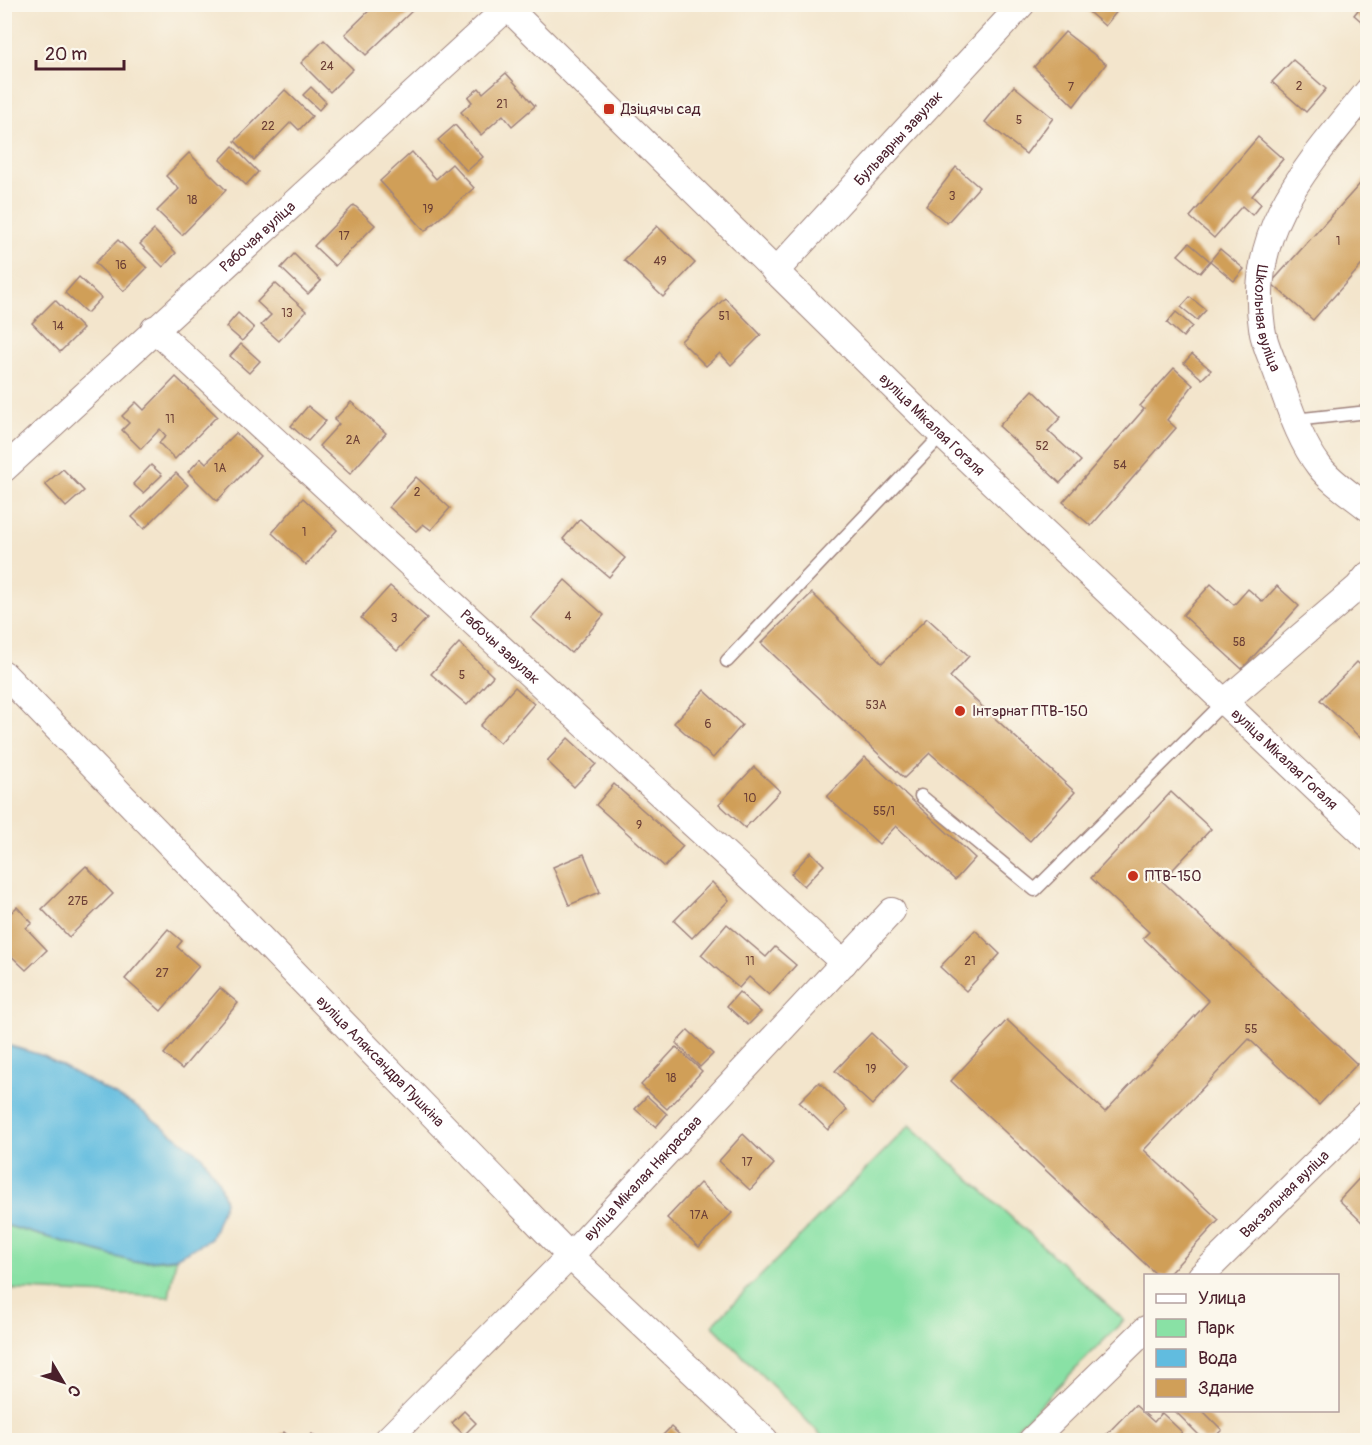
<svg xmlns="http://www.w3.org/2000/svg" width="1372" height="1445" viewBox="0 0 1372 1445" font-family="Pangolin,sans-serif">
<rect width="100%" height="100%" fill="#fbf7ec"/>
<filter id="ink" filterUnits="userSpaceOnUse"><feTurbulence type="fractalNoise" baseFrequency=".0167" numOctaves="2"/><feDisplacementMap in="SourceGraphic" scale="12" xChannelSelector="R" yChannelSelector="G"/><feConvolveMatrix kernelMatrix="1 2 1 2 8 2 1 2 1" color-interpolation-filters="sRGB"/></filter>
<filter id="wash" filterUnits="userSpaceOnUse"><feTurbulence type="fractalNoise" baseFrequency=".008" numOctaves="4" result="noise"/><feDisplacementMap in="SourceGraphic" scale="24" xChannelSelector="R" yChannelSelector="G"/><feGaussianBlur stdDeviation="1.35" result="paint"/><feColorMatrix in="noise" values="0 0 0 0 0 0 0 0 0 0 0 0 0 0 0 0 0 1.4 0 .05"/><feComposite in="paint" operator="in"/></filter>
<g filter="url(#wash)">
<rect width="100%" height="100%" fill="#f3e5cc"/>
<g fill="#89e1a5" stroke="#6a8068" stroke-width="1.5">
<path d="M910,1125L1124,1320L1005,1440H826L712,1325Z"/>
<path d="M4,1225L134,1262L176,1259L169,1297L5,1289Z"/>
</g>
<path fill="#61bcdf" stroke="#566e85" stroke-width="1.5" d="M4,1044L44,1056L135,1106L202,1156L219,1182L225,1202L211,1239L175,1258L134,1262L5,1225Z"/>
<g id="blocks">
<g fill="#d09f58">
<path d="M376,4H408L413,10L366,55L345,34Z"/>
<path d="M1083,4H1123L1105,26L1082,6Z"/>
<path d="M1363,4H1368V27L1354,15Z"/>
<path d="M1065,32L1106,64L1074,106L1034,67Z"/>
<path d="M324,40L353,69L330,92L301,63Z"/>
<path d="M1293,60L1326,89L1306,112L1272,82Z"/>
<path d="M506,73L535,106L512,126L503,115L481,135L461,112L472,102L468,97L479,88L483,93Z"/>
<path d="M1014,86L1053,118L1026,154L985,122Z"/>
<path d="M311,87L326,102L319,110L303,95Z"/>
<path d="M285,90L312,116L299,130L291,122L254,160L235,141Z"/>
<path d="M455,125L483,157L467,171L438,140Z"/>
<path d="M1258,137L1283,159L1252,196L1261,204L1252,215L1242,206L1214,238L1190,217Z"/>
<path d="M233,146L258,172L246,185L220,160Z"/>
<path d="M412,152L436,179L452,164L474,188L425,231L380,181Z"/>
<path d="M189,153L226,190L182,235L157,211L179,189L166,176Z"/>
<path d="M956,167L979,187L947,223L926,206Z"/>
<path d="M1368,175V258L1313,320L1271,283Z"/>
<path d="M354,205L375,225L335,266L314,246Z"/>
<path d="M657,226L695,263L663,297L624,260Z"/>
<path d="M154,230L176,253L163,267L140,244Z"/>
<path d="M118,240L147,268L124,291L95,263Z"/>
<path d="M1189,243L1210,261L1200,273L1178,255Z"/>
<path d="M1220,249L1244,269L1234,281L1210,261Z"/>
<path d="M294,254L321,281L308,294L281,268Z"/>
<path d="M79,277L101,298L87,313L65,293Z"/>
<path d="M275,283L306,311L279,341L261,325L271,315L257,302Z"/>
<path d="M1190,297L1206,310L1197,320L1181,307Z"/>
<path d="M725,298L761,335L731,365L720,353L706,366L681,341Z"/>
<path d="M55,300L83,329L60,352L32,323Z"/>
<path d="M1176,312L1192,326L1183,337L1167,323Z"/>
<path d="M238,313L254,328L242,341L226,327Z"/>
<path d="M241,344L260,361L249,373L230,356Z"/>
<path d="M1192,354L1211,370L1202,379L1184,363Z"/>
<path d="M1174,368L1193,385L1167,420L1176,428L1091,526L1063,502L1144,409L1140,406Z"/>
<path d="M176,377L217,416L175,459L159,443L166,436L160,429L141,449L122,430L129,423L122,416L136,402L144,410Z"/>
<path d="M1033,390L1061,417L1048,431L1081,461L1060,483L999,426Z"/>
<path d="M351,402L386,433L350,474L319,446L339,424L334,420Z"/>
<path d="M308,406L326,421L308,441L291,426Z"/>
<path d="M236,433L260,456L217,501L188,472L201,458L206,463Z"/>
<path d="M151,465L162,475L143,493L133,484Z"/>
<path d="M63,469L84,491L66,507L45,484Z"/>
<path d="M176,473L188,485L144,529L132,517Z"/>
<path d="M416,477L450,508L431,530L423,524L416,531L389,507Z"/>
<path d="M303,498L337,530L306,565L272,533Z"/>
<path d="M580,519L625,558L609,577L563,539Z"/>
<path d="M565,580L604,615L571,653L531,618Z"/>
<path d="M1211,584L1234,605L1248,589L1263,602L1277,586L1299,606L1242,669L1183,615Z"/>
<path d="M390,586L427,618L397,651L361,618Z"/>
<path d="M812,593L882,663L927,618L969,656L950,677L1075,792L1030,841L930,753L904,778L761,643Z"/>
<path d="M459,643L493,676L467,705L431,674Z"/>
<path d="M1357,662L1368,672V745L1320,700Z"/>
<path d="M515,687L534,704L500,743L480,726Z"/>
<path d="M704,690L742,725L713,758L674,723Z"/>
<path d="M568,738L596,764L574,787L547,761Z"/>
<path d="M865,757L975,858L955,880L896,826L879,844L827,797Z"/>
<path d="M754,767L780,791L745,828L719,804Z"/>
<path d="M614,784L683,846L665,867L596,805Z"/>
<path d="M1171,792L1211,829L1162,881L1357,1064L1319,1105L1249,1039L1144,1150L1219,1220L1167,1276H1158L951,1081L1007,1020L1105,1112L1209,1001L1143,938L1149,932L1091,878Z"/>
<path d="M811,852L824,865L804,886L791,874Z"/>
<path d="M584,854L600,892L569,905L553,867Z"/>
<path d="M86,866L113,894L69,937L42,909Z"/>
<path d="M712,882L729,900L692,938L674,921Z"/>
<path d="M17,907L32,923L26,928L47,950L26,970L4,949V919Z"/>
<path d="M727,924L766,957L775,947L796,965L769,995L749,977L739,988L701,955Z"/>
<path d="M168,929L182,941L177,947L199,966L161,1011L125,979Z"/>
<path d="M975,930L1000,954L966,991L940,967Z"/>
<path d="M220,988L238,1003L182,1069L164,1054Z"/>
<path d="M739,992L761,1012L748,1025L727,1006Z"/>
<path d="M688,1030L713,1054L700,1067L676,1043Z"/>
<path d="M871,1033L907,1067L872,1105L835,1071Z"/>
<path d="M676,1047L702,1071L667,1109L641,1085Z"/>
<path d="M819,1082L847,1110L828,1130L799,1102Z"/>
<path d="M647,1096L667,1114L656,1127L635,1109Z"/>
<path d="M743,1134L774,1164L750,1190L719,1161Z"/>
<path d="M1368,1169V1228L1339,1200Z"/>
<path d="M700,1183L732,1213L699,1247L667,1218Z"/>
<path d="M1135,1405L1154,1422L1162,1413L1182,1432L1174,1440H1101Z"/>
<path d="M1174,1410H1202L1222,1430L1211,1440H1204Z"/>
<path d="M464,1411L476,1423L464,1435L452,1423Z"/>
<path d="M671,1427L685,1440H658Z"/>
<path d="M284,1432L293,1440H275Z"/>
<path d="M312,1434L319,1440H306Z"/>
</g>
</g>
</g>
<g filter="url(#ink)">
<use href="#blocks" fill-opacity="0" stroke="#9e827c" stroke-width="1.5"/>
<g fill="none" stroke-linecap="round" stroke-linejoin="round">
<g stroke="#9e827c" stroke-width="15">
<g id="service">
<path d="M1294,420L1368,412"/>
<path d="M727,661L942,435"/>
<path d="M921,796L1035,890L1223,703"/>
</g>
</g>
<g stroke="#9e827c" stroke-width="28">
<g id="minor">
<path id="s1" d="M504,4L942,435L1368,838"/>
<path id="s2" d="M1368,91C1309,164 1247,227 1262,328C1264,345 1274,363 1279,379C1290,409 1300,441 1319,466C1331,482 1352,495 1368,508"/>
<path id="s3" d="M775,272L1022,4"/>
<path id="s4" d="M154,329L844,963"/>
<path id="s5" d="M4,469L511,4"/>
<path id="s6" d="M4,674L570,1256L765,1440"/>
<path d="M1223,703L1358,587L1368,575"/>
<path id="s7" d="M1201,1276L1368,1112"/>
<path id="s8" d="M387,1440L570,1256L892,911"/>
<path d="M1032,1440L1146,1329"/>
</g>
</g>
<use href="#service" stroke="#fff" stroke-width="12"/>
<use href="#minor" stroke="#fff" stroke-width="26"/>
</g>
</g>
<g fill="#c8321e" stroke="#fbf7ec" stroke-width="2">
<rect x="603" y="103" width="12" height="12" rx="3"/>
<circle cx="960" cy="711" r="6"/>
<circle cx="1133" cy="876" r="6"/>
</g>
<g text-anchor="middle" dominant-baseline="central" stroke-width="4.5" stroke-linejoin="round" paint-order="stroke">
<g font-size="12" fill="#6c3f36">
<text x="327" y="66">24</text>
<text x="1299" y="86">2</text>
<text x="1071" y="87">7</text>
<text x="502" y="104">21</text>
<text x="1019" y="120">5</text>
<text x="268" y="126">22</text>
<text x="952" y="196">3</text>
<text x="192" y="200">18</text>
<text x="428" y="209">19</text>
<text x="344" y="236">17</text>
<text x="1338" y="241">1</text>
<text x="660" y="261">49</text>
<text x="121" y="265">16</text>
<text x="287" y="313">13</text>
<text x="724" y="316">51</text>
<text x="58" y="326">14</text>
<text x="170" y="419">11</text>
<text x="353" y="440">2А</text>
<text x="1042" y="446">52</text>
<text x="1120" y="465">54</text>
<text x="220" y="468">1А</text>
<text x="417" y="492">2</text>
<text x="304" y="532">1</text>
<text x="568" y="616">4</text>
<text x="394" y="618">3</text>
<text x="1239" y="642">58</text>
<text x="462" y="675">5</text>
<text x="876" y="705">53А</text>
<text x="708" y="724">6</text>
<text x="750" y="798">10</text>
<text x="884" y="811">55/1</text>
<text x="639" y="825">9</text>
<text x="78" y="901">27Б</text>
<text x="750" y="961">11</text>
<text x="970" y="961">21</text>
<text x="162" y="973">27</text>
<text x="1251" y="1029">55</text>
<text x="871" y="1069">19</text>
<text x="671" y="1078">18</text>
<text x="747" y="1162">17</text>
<text x="699" y="1215">17А</text>
</g>
<g font-size="15" fill="#4a1f2b" stroke="#fbf7ec" text-anchor="start">
<text x="621" y="109">Дзіцячы сад</text>
<text x="972" y="711">Інтэрнат ПТВ-150</text>
<text x="1145" y="876">ПТВ-150</text>
</g>
<g font-size="15" fill="#4a1f2b" stroke="#fbf7ec">
<text stroke="none"><textPath href="#s3" startOffset="182">Бульварны завулак</textPath></text>
<text stroke="none"><textPath href="#s5" startOffset="344">Рабочая вуліца</textPath></text>
<text stroke="none"><textPath href="#s2" startOffset="260">Школьная вуліца</textPath></text>
<text stroke="none"><textPath href="#s1" startOffset="600">вуліца Мікалая Гогаля</textPath></text>
<text stroke="none"><textPath href="#s4" startOffset="470">Рабочы завулак</textPath></text>
<text stroke="none"><textPath href="#s1" startOffset="1086">вуліца Мікалая Гогаля</textPath></text>
<text stroke="none"><textPath href="#s6" startOffset="540">вуліца Аляксандра Пушкіна</textPath></text>
<text stroke="none"><textPath href="#s8" startOffset="366">вуліца Мікалая Някрасава</textPath></text>
<text stroke="none"><textPath href="#s7" startOffset="117">Вакзальная вуліца</textPath></text>
</g>
</g>
<rect width="1372" height="1445" fill="none" stroke="#fbf7ec" stroke-width="24"/>
<rect x="1144" y="1274" width="195" height="138" fill="#fbf7ec" stroke="#b4a19f" stroke-width="1.5"/>
<rect x="1156" y="1294" width="30" height="9" fill="#ffffff" stroke="#b4a19f" stroke-width="1.5"/>
<text x="1198" y="1304" font-size="18" fill="#4a1f2b">Улица</text>
<rect x="1156" y="1319" width="30" height="18" fill="#89e1a5" stroke="#b4a19f" stroke-width="1.5"/>
<text x="1198" y="1334" font-size="18" fill="#4a1f2b">Парк</text>
<rect x="1156" y="1349" width="30" height="18" fill="#61bcdf" stroke="#b4a19f" stroke-width="1.5"/>
<text x="1198" y="1364" font-size="18" fill="#4a1f2b">Вода</text>
<rect x="1156" y="1379" width="30" height="18" fill="#d09f58" stroke="#b4a19f" stroke-width="1.5"/>
<text x="1198" y="1394" font-size="18" fill="#4a1f2b">Здание</text>
<g transform="translate(63 1382) rotate(129)" stroke="#fbf7ec" stroke-width="4.5" paint-order="stroke">
<path d="M0-4.5L10 22L0 15L-10 22Z" fill="#4a1f2b"/>
<text y="-9" font-size="16" font-weight="bold" text-anchor="middle" fill="#4a1f2b">С</text>
</g>
<path d="M36 60v9h88v-9" fill="none" stroke="#4a1f2b" stroke-width="3"/>
<text x="45" y="60" font-size="18" fill="#4a1f2b" stroke="#fbf7ec" stroke-width="4.5" paint-order="stroke">20 m</text>
</svg>
